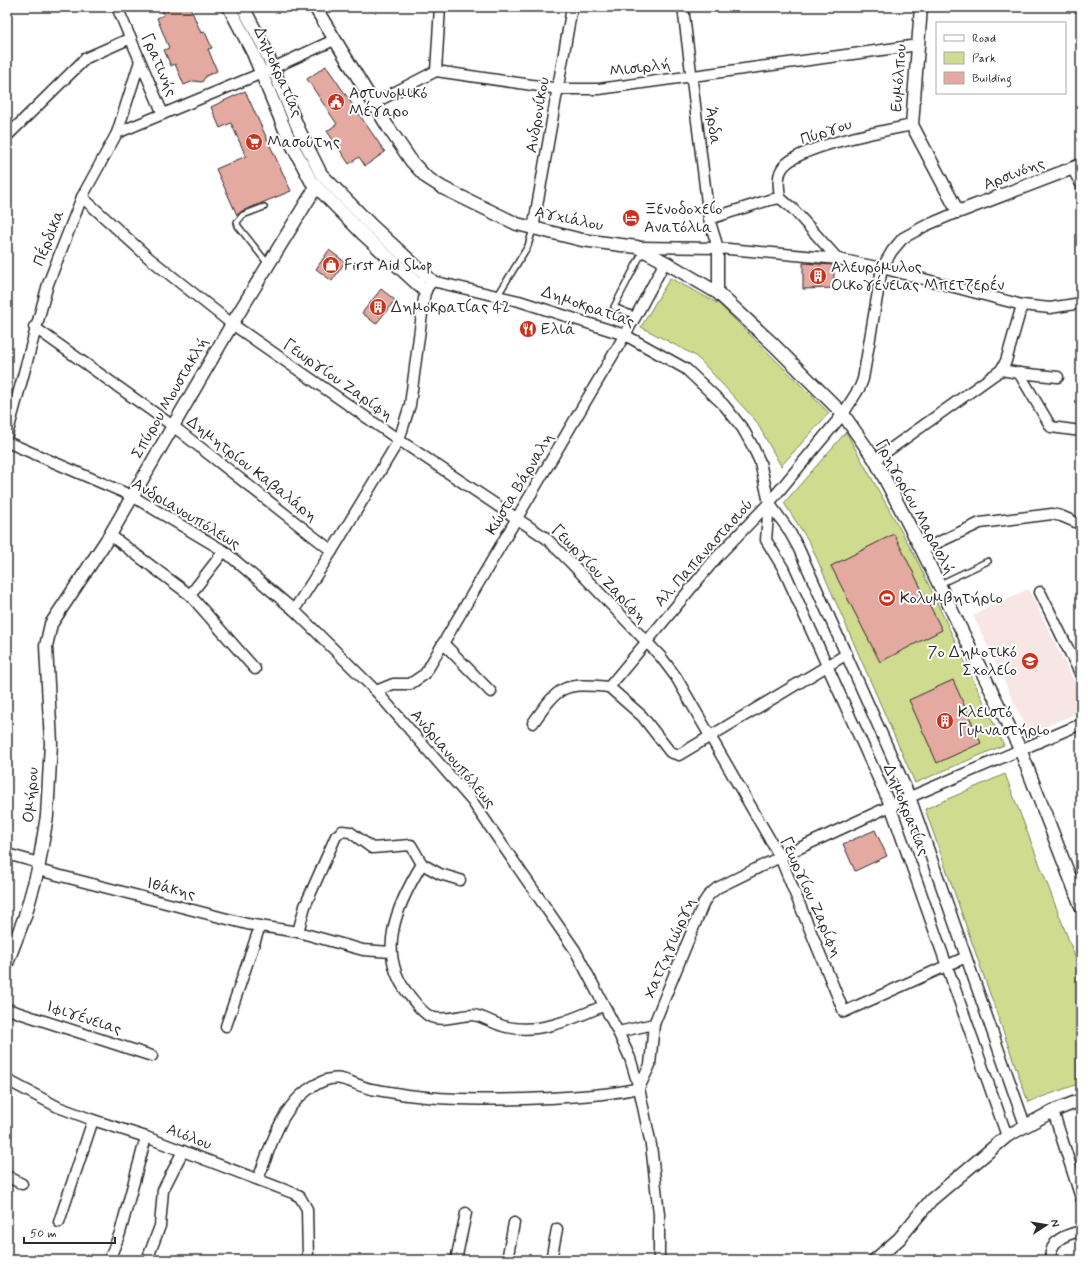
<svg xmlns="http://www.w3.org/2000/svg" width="1088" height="1267" viewBox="0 0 1088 1267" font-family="Mynerve,sans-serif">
<rect width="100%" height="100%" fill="#fff"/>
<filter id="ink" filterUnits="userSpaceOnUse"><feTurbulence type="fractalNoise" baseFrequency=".025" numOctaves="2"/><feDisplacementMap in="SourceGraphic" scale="8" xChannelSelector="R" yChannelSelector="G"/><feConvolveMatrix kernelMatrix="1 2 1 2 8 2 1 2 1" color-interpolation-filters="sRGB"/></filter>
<g filter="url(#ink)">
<path fill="#f7e6e3" d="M1028,589L1081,695V711L1029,734L973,615Z"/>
<g fill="#cfdb8e" stroke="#7d835c">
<path d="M670,278L719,304L829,413L781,466L756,421L701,361L694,355L641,327Z"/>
<path d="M846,432L915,556L1004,745L915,783L810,543L784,503Z"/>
<path d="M1005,774L1081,972V1083L1028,1102L925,809Z"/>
</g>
<g fill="#e4aaa1" stroke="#2b2b2b">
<path d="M160,7H190L201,33L205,32L212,48L208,49L217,71L206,76L202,82L194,81L184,85L175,64L171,66L164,50L169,48L157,18L164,15Z"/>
<path d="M326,66L385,152L365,166L359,157L349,164L327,131L337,124L307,79Z"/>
<path d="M245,91L291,191L242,211L237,215L216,169L246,156L231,123L220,128L211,107Z"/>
<path d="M329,250L345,262L332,281L316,269Z"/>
<path d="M803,263L834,265V288L803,289Z"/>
<path d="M381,289L395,300L376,324L362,313Z"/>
<path d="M894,534L942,630L880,662L831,566Z"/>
<path d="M953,680L981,743L937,763L909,700Z"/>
<path d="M875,830L887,856L855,871L843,844Z"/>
</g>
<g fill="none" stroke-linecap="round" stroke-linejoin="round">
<g stroke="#2b2b2b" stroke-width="8">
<g id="service">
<path d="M264,207L243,215L237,222L238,226L268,264"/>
<path d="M498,295L528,246L533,229"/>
<path d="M636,316L614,307L643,251"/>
<path d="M940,584L988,561"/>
</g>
</g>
<g stroke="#2b2b2b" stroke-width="13">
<g id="minor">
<path d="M117,7L163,114"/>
<path d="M683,7L709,219L718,248V293"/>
<path d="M436,71L440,7"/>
<path d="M374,103L436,71L559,89H599L918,45"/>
<path d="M117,133L262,73L334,40"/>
<path d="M7,136L86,58L131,38"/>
<path d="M1072,168L1081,184"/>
<path d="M82,197L149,258L232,324L399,440L546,538L573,565L661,657L676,677L780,857L844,1012L966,957"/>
<path d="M780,198C779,187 776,175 784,166C803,145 883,131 912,125"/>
<path d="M709,219L769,200L780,198L793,209L838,259"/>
<path d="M533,229L572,7"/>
<path d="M637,247L718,248L838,259L882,268L1022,305L1050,308L1081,303"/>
<path d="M34,327L173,426L332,551"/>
<path d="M1001,370L1019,373L1051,427L1081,431"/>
<path d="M1019,373L1058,377"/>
<path d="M7,435L48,284L82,197L117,133L140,61"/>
<path d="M7,442L132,496L224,551L294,610L376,691L472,801L575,950L618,1032L630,1058L639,1088L651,1145L659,1214V1260"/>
<path d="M875,460L1001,370L1006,361L1022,305"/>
<path d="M769,503L788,529L798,547L910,797L1025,1125"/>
<path d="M110,535L190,595L255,669"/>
<path d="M922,550L980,523L1052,514L1061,516L1080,524"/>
<path d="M1040,592L1081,675"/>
<path d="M190,595L224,551"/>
<path d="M294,610L332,551L399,440L410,405L425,291L432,281L519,301L625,335L686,369L724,405L743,429L753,447L760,462L769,503L766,540L783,568L890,805L1007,1136"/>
<path d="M443,643L491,692"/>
<path d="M609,687L717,557L769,503L843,414L860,387L863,379L882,268L892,251L903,238L925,226L958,212"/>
<path d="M609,687L642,716L670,752L679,755L847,654"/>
<path d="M376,691L393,684H410L425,674L636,316L665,262"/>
<path d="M533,723C560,685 562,683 609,687"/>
<path d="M7,854L39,863"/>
<path d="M422,864L440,874L460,880"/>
<path d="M38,870L247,924L298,932"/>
<path d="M391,952L363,950L298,932L305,906L336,836L342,831L350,832L372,848L411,845L422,864C397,905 375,953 409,995C415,1002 422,1013 431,1017C444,1022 459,1015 473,1015C484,1016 495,1025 507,1027C541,1034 572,1019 603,1006"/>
<path d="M7,1009L152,1056"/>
<path d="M226,1026L260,926"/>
<path d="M618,1032L654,1024L704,902L708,896L717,888L780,857L910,797L1081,724"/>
<path d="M7,1080L58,1107L93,1120L146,1137L293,1193L300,1197L307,1209L308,1260"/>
<path d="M1053,1111L1081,1198"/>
<path d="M7,1176L22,1184"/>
<path d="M258,1179C272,1144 281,1103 317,1084C340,1071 350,1084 371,1089C383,1091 395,1093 407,1095C455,1101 501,1100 549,1098C579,1096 609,1095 639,1088L650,1065L654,1024"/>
<path d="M59,1222L93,1120"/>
<path d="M109,1260L120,1233L146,1137"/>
<path d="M147,1260L160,1226L163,1190L183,1151"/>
<path d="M456,1260L466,1213"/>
<path d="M507,1260L514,1223"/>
<path d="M551,1260L557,1229"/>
<path d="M1050,1260C1050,1240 1064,1235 1081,1231"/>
</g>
</g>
<g stroke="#2b2b2b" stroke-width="15">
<g id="tertiary">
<path d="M229,7L253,53L288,137L311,181L363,234L425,291"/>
<path d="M243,7L264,47L299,130L321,174L371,225L432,281"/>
<path d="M315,7L388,127L412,162L426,177L443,188L517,224L582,240L637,247L665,262L718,293L774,345L843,414L875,460L922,550L1020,749L1081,906"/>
<path d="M921,7L912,125L958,212L1081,165"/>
<path d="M7,963L25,916L38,870L47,816L51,743L46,646L51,624L110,535L232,324L316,187"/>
<path d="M875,1260L899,1239L931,1200L1007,1136L1053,1111L1081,1100"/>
</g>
</g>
<use href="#service" stroke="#fff" stroke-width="5"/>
<use href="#minor" stroke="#fff" stroke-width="10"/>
<use href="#tertiary" stroke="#fff" stroke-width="12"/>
</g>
</g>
<defs>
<g id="civic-disc" transform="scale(0.9)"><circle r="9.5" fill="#c8321e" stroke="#fff"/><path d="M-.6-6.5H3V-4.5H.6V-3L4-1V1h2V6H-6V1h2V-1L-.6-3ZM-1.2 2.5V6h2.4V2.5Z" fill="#fff"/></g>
<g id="supermarket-disc" transform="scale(0.9)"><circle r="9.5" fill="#c8321e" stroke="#fff"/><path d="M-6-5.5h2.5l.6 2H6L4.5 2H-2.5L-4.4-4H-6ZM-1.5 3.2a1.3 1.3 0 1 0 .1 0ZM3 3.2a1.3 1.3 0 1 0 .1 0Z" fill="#fff"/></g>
<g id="hotel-disc" transform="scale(0.9)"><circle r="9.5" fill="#c8321e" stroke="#fff"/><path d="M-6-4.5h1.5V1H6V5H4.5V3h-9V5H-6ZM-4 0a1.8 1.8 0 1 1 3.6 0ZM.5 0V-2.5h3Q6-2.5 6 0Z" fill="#fff"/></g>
<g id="shop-disc" transform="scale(0.9)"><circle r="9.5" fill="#c8321e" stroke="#fff"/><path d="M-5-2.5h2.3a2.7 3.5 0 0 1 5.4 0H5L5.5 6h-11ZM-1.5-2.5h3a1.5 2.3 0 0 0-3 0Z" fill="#fff"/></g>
<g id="building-disc" transform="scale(0.9)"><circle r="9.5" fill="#c8321e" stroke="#fff"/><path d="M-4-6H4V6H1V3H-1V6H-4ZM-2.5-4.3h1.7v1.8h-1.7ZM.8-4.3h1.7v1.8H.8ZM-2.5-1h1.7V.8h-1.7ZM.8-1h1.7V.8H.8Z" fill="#fff"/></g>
<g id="restaurant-disc" transform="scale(0.9)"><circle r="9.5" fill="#c8321e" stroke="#fff"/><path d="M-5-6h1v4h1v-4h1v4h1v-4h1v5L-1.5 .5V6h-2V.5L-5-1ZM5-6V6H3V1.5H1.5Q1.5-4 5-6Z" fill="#fff"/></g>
<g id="stadium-disc" transform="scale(0.9)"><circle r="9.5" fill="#c8321e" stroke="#fff"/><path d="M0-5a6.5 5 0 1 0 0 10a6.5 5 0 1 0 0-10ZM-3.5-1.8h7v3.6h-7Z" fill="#fff"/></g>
<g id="school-disc" transform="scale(0.9)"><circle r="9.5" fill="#c8321e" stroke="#fff"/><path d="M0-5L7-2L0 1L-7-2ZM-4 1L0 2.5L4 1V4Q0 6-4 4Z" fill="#fff"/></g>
</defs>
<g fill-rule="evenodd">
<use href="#civic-disc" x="336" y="102"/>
<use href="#supermarket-disc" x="254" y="142"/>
<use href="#hotel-disc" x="631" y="218"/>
<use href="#shop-disc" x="331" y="265"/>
<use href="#building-disc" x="818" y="276"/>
<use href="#building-disc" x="378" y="307"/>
<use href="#restaurant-disc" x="528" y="329"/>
<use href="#stadium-disc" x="887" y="598"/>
<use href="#school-disc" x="1030" y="661"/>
<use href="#building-disc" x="945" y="721"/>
</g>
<g text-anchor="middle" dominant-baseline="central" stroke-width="4" stroke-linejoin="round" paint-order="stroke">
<g font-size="16" fill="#2b2b2b" stroke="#fff">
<text transform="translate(159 65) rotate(67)">Γρατινής</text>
<text transform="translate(640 68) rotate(-7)">Μισιρλή</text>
<text transform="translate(278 72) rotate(66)">Δημοκρατίας</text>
<text transform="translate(899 78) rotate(-86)">Ευμόλπου</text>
<text transform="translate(538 115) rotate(-80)">Ανδρονίκου</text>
<text transform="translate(713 126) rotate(83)">Άρδα</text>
<text transform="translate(826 132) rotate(-18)">Πύργου</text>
<text transform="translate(1014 174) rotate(-21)">Αρσινόης</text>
<text transform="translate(569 219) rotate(12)">Αγχιάλου</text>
<text transform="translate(49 238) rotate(-68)">Πέρδικα</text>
<text transform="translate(588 307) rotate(19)">Δημοκρατίας</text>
<text transform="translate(338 380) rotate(35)">Γεωργίου Ζαρίφη</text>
<text transform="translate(170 398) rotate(-60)">Σπύρου Μουστακλή</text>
<text transform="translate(252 469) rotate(38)">Δημητρίου Καβαλάρη</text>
<text transform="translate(520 484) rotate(-59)">Κώστα Βάρναλη</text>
<text transform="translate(915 507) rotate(62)">Γρηγορίου Μαρασλή</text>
<text transform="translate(186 514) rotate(31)">Ανδριανουπόλεως</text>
<text transform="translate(704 553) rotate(-48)">Αλ. Παπαναστασιού</text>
<text transform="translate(599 574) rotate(46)">Γεωργίου Ζαρίφη</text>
<text transform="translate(453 759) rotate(50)">Ανδριανουπόλεως</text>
<text transform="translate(31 795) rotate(-85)">Ομήρου</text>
<text transform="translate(906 810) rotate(68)">Δημοκρατίας</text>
<text transform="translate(171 889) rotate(14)">Ιθάκης</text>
<text transform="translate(811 897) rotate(66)">Γεωργίου Ζαρίφη</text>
<text transform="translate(670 948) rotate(-67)">Χατζηγιώργη</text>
<text transform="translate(84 1018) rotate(18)">Ιφιγένειας</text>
<text transform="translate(189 1137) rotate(21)">Αιόλου</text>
</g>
<g font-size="16" fill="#2b2b2b" stroke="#fff" text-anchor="start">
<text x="349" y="93">Αστυνομικό<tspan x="349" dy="18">Μέγαρο</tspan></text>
<text x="267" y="142">Μασούτης</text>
<text x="644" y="209">Ξενοδοχείο<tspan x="644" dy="18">Ανατόλια</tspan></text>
<text x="344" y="265">First Aid Shop</text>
<text x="831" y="267">Αλευρόμυλος<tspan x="831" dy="18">Οικογένειας Μπετζερέν</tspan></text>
<text x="391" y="307">Δημοκρατίας 42</text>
<text x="541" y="329">Ελιά</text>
<text x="900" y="598">Κολυμβητήριο</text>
<text x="1017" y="652" text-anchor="end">7ο Δημοτικό<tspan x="1017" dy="18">Σχολείο</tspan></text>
<text x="958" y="712">Κλειστό<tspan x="958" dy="18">Γυμναστήριο</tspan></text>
</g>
</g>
<rect width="1088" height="1267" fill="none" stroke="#fff" stroke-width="24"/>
<rect x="12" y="12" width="1064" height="1243" fill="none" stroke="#2b2b2b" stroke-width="1.5" filter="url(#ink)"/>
<rect x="936" y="22" width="130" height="72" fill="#ffffff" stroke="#aaaaaa"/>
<rect x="944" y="35" width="20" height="6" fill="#ffffff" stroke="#aaaaaa"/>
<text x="972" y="42" font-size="12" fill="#2b2b2b">Road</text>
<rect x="944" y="52" width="20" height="12" fill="#cfdb8e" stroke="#aaaaaa"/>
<text x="972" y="62" font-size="12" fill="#2b2b2b">Park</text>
<rect x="944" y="72" width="20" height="12" fill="#e4aaa1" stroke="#aaaaaa"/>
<text x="972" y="82" font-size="12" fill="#2b2b2b">Building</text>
<g transform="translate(1046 1225) rotate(78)" stroke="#ffffff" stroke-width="3" paint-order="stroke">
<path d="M0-3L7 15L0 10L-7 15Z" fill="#2b2b2b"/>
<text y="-6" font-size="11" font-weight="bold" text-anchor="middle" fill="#2b2b2b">N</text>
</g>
<path d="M24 1237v6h91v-6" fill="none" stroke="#2b2b2b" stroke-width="2"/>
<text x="30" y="1237" font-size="12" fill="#2b2b2b" stroke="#ffffff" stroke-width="3" paint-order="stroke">50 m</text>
</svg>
